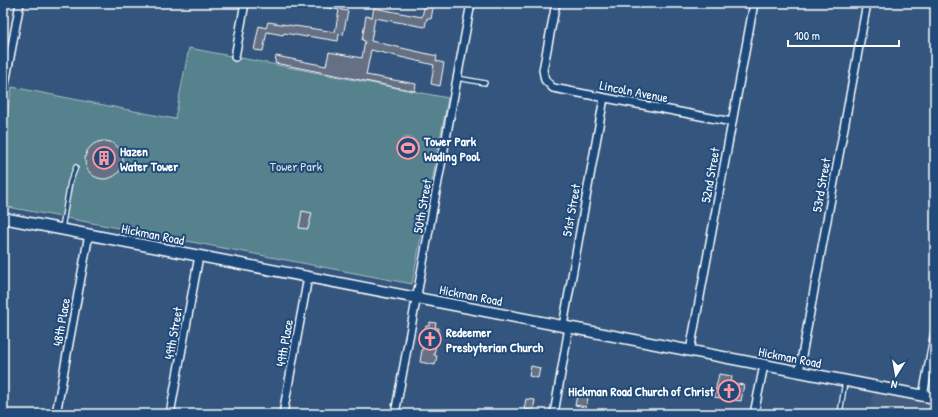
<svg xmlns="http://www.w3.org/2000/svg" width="938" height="417" viewBox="0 0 938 417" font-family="'Patrick Hand',sans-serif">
<rect width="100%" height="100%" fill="#34557d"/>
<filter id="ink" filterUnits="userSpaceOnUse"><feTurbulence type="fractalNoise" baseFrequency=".025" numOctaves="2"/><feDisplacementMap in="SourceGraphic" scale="8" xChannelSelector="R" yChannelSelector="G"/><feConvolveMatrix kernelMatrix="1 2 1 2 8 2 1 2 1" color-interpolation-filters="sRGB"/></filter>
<g filter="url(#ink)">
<path fill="#435d7f" d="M874,387L935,398V414H869Z"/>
<path fill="#55828c" stroke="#aac0c6" d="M189,48L448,98L412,284L3,206V136L12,87L175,119Z"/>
<circle fill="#42759f" stroke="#8eacc5" cx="408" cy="147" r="10"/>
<g fill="#656f84" stroke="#fff">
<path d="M320,3H343L341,10L348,11L343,35L339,34L338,41L307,36V37L284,33L283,35L267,32L263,51L254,50L259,26L266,28L268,22L335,32L339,10L320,6Z"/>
<path d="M425,3H434L431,19L427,18L425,27L375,18L371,41L437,56L436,61L444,63L440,86L431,84L434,65L371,50L366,75L416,84L415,91L275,63L276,56L326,66L329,52L362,58L365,41L362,40L366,16L372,17L374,8L422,17Z"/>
<circle cx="104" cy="160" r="19"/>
<path d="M302,211L312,213L308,229L299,228Z"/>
<path d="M430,322L436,323L435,328H439L434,355L437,356L435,365L420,362L426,326H429Z"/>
<path d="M531,366L540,368L538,378L529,376Z"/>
<path d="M719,374L732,376L731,383L744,385L741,401L714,397Z"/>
<path d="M578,391L589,393L586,407L575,405Z"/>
<path d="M526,399L535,400L533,411L524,409Z"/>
</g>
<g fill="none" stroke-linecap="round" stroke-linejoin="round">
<g stroke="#fff" stroke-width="6">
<g id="lane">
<path d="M457,78L485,83"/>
<path d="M62,228L70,182L76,167"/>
<path d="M840,414L845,381"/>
</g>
</g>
<g stroke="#fff" stroke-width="10">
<g id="street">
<path d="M556,3L543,70L545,80L553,88L732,122"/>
<path d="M632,3H645"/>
<path d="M235,57L245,3"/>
<path d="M3,95L20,3"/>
<path d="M563,326L604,98"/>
<path d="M690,351L754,3"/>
<path d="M799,372L867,3"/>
<path d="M923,396L935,332"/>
<path d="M56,414L89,234"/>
<path d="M170,414L199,256"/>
<path d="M283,414L308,277"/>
<path d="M395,414L471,3"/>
<path d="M554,414L569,327"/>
<path d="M754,414L764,365"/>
</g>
</g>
<g stroke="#fff" stroke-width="13">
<path id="secondary" d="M3,218L935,398"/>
</g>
<use href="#lane" stroke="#1f4a7a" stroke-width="3.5"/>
<use href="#street" stroke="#1f4a7a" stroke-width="7"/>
<use href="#secondary" stroke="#1f4a7a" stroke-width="10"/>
</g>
</g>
<defs>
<g id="stadium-ring" transform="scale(1.15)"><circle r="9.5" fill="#1f4a7a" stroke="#ff9aa2" stroke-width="1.5"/><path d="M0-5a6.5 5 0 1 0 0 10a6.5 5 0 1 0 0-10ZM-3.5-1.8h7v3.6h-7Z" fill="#ff9aa2"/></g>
<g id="building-ring" transform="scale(1.15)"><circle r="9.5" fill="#1f4a7a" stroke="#ff9aa2" stroke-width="1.5"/><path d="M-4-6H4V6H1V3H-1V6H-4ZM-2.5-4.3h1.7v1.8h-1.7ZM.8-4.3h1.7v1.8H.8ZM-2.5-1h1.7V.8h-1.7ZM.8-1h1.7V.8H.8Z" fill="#ff9aa2"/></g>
<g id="church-ring" transform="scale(1.15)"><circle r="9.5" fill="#1f4a7a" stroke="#ff9aa2" stroke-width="1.5"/><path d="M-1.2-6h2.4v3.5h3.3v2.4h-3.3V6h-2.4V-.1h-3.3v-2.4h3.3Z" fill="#ff9aa2"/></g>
</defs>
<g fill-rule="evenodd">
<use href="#stadium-ring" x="408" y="148"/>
<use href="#building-ring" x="104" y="158"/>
<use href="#church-ring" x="430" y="339"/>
<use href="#church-ring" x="729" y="391"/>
</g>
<g text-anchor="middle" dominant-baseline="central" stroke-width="4" stroke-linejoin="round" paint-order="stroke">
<g font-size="13" fill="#fff" stroke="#1f4a7a">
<text transform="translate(634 91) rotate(11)">Lincoln Avenue</text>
<text transform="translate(710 175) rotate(-80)">52nd Street</text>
<text transform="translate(821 185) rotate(-80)">53rd Street</text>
<text transform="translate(422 206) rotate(-80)">50th Street</text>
<text transform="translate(571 210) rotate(-80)">51st Street</text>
<text transform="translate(153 234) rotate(11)">Hickman Road</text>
<text transform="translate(471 295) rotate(11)">Hickman Road</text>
<text transform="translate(61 322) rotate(-80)">48th Place</text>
<text transform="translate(173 333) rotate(-80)">49th Street</text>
<text transform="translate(284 343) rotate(-80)">49th Place</text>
<text transform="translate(790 357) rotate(11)">Hickman Road</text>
</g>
<g font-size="13" font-weight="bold" fill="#fff" stroke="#1f4a7a" text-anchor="start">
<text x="424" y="141">Tower Park<tspan x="424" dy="15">Wading Pool</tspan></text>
<text x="120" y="151">Hazen<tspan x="120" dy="15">Water Tower</tspan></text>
<text x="446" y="332">Redeemer<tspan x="446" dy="15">Presbyterian Church</tspan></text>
<text x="714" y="391" text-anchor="end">Hickman Road Church of Christ</text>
</g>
<g font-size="13" fill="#d4e0e2" stroke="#1f4a7a">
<text x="296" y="166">Tower Park</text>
</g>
</g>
<rect width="938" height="417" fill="none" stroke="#1f4a7a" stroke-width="16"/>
<rect x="8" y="8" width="922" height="401" fill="none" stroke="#fff" stroke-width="1.5" filter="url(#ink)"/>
<g transform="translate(896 375) rotate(191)" stroke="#1f4a7a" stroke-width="3" paint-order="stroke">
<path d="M0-3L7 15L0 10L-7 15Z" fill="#ffffff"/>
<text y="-6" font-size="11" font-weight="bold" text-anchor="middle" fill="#ffffff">N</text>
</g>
<path d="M788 40v6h111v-6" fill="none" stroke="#ffffff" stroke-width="2"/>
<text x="794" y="40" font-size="12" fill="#ffffff" stroke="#1f4a7a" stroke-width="3" paint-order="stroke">100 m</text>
</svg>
